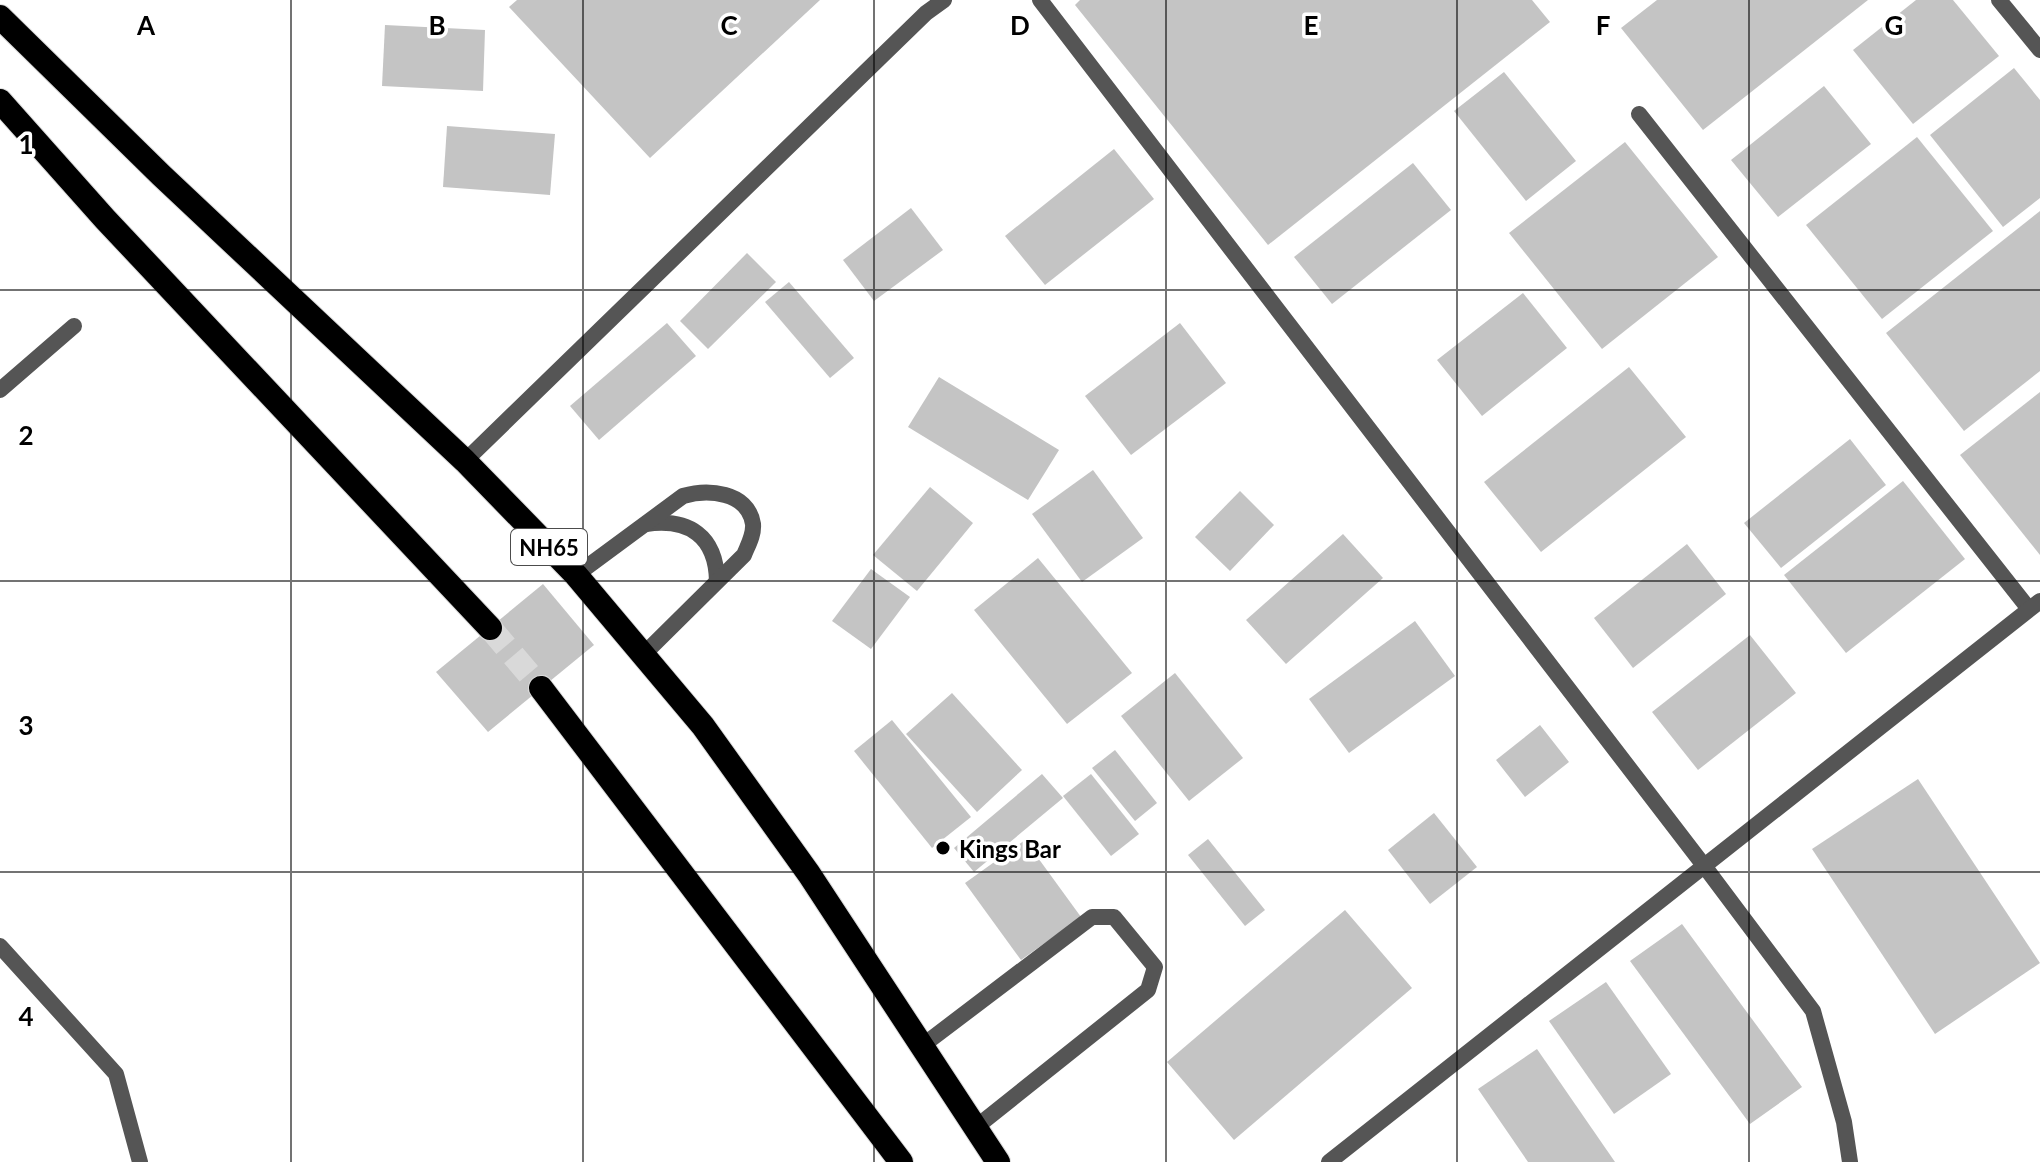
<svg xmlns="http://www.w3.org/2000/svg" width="2040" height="1162" viewBox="0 0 2040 1162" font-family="Lato,sans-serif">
<rect width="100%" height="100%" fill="#fff"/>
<g fill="#c4c4c4">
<path d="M517,0H820L650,158L509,7Z"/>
<path d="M1080,0H1532L1550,22L1268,245L1075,5Z"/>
<path d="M1657,0H1868L1703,130L1621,28Z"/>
<path d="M1916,0H1953L1999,56L1913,124L1853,50Z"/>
<path d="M385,25L485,30L483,91L382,86Z"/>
<path d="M2014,68L2040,100V198L2003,227L1930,135Z"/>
<path d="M1504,72L1576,161L1526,201L1454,111Z"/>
<path d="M1824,86L1871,144L1778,217L1731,160Z"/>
<path d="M447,126L555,134L550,195L443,187Z"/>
<path d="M1917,137L1993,231L1882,319L1806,225Z"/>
<path d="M1625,142L1718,257L1602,349L1509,233Z"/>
<path d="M1114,149L1154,199L1045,285L1005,236Z"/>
<path d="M1413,163L1451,210L1332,304L1294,257Z"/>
<path d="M911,208L943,250L874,301L843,260Z"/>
<path d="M2040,211V371L1964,431L1886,333Z"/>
<path d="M747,253L776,282L708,349L680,321Z"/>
<path d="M789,282L854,358L830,378L765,302Z"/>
<path d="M1523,293L1567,348L1482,416L1437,360Z"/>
<path d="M667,323L696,356L599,440L570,406Z"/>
<path d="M1180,323L1226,383L1131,455L1085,396Z"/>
<path d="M1629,367L1686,437L1541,552L1484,482Z"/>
<path d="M939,377L1059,450L1028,500L908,427Z"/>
<path d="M2040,392V555L1960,455Z"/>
<path d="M1850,439L1886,485L1781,568L1744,523Z"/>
<path d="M1093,470L1143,538L1082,582L1032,514Z"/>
<path d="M1903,481L1965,559L1846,653L1784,575Z"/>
<path d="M930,487L973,523L917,591L873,555Z"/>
<path d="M1240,491L1274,525L1230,571L1195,537Z"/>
<path d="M1343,534L1383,578L1286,664L1246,620Z"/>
<path d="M1687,544L1726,594L1633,668L1594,618Z"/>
<path d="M1038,558L1132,673L1067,724L974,610Z"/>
<path d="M871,569L910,597L871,649L832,621Z"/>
<path d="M543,584L594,645L488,732L436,672Z"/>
<path d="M1415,621L1455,676L1349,753L1309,699Z"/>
<path d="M1750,635L1796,693L1698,770L1652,712Z"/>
<path d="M1175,673L1243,758L1189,801L1121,716Z"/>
<path d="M952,693L1022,770L977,812L906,734Z"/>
<path d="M892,720L971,817L932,848L854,751Z"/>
<path d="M1540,725L1569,762L1525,797L1496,760Z"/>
<path d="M1115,750L1157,803L1135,821L1092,768Z"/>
<path d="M1042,774L1063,798L974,872L954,848Z"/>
<path d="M1091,774L1139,834L1111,856L1063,796Z"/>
<path d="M1918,779L2040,963L1935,1034L1812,849Z"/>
<path d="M1434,813L1477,867L1430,904L1388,850Z"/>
<path d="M1208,839L1265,910L1245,926L1188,855Z"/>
<path d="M1025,840L1081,917L1021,960L965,883Z"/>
<path d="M1345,910L1412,988L1234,1140L1167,1062Z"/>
<path d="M1682,924L1802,1087L1750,1124L1630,961Z"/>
<path d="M1606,982L1671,1074L1614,1114L1549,1021Z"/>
<path d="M1537,1049L1615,1162H1528L1478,1089Z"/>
</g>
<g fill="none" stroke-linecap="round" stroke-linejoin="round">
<path stroke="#d9d9d9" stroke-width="24" stroke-dasharray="24 12" stroke-linecap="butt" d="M490,628L541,688"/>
<g stroke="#dbdbdb" stroke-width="26">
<g id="highway">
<path d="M0,17L161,175L465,461L576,575L703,726L809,874L998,1162"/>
<path d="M0,101L105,219L490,628"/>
<path d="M541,688L901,1162"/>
</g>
</g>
<g stroke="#555" stroke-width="16">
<path d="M1639,114L2029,609"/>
<path d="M0,390L74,326"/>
<path d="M646,524C689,518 716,536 717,581"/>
<path d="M576,575L683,496C707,489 748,491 753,524C754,535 748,545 744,555L643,655"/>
<path d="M0,946L116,1074L140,1162"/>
<path d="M922,1046L1092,917H1114L1155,967L1148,990L975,1128"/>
</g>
<g stroke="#555" stroke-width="16">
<path d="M1040,0L1705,867L1813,1011L1844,1122L1850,1162"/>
<path d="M1999,0L2040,50"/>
<path d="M465,461L926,13L944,0"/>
<path d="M1329,1162L2040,601"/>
</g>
<use href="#highway" stroke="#000" stroke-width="24"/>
</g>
<path fill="none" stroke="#000" stroke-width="2" stroke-opacity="0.55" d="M291,0V1162M583,0V1162M874,0V1162M1166,0V1162M1457,0V1162M1749,0V1162M0,290H2040M0,581H2040M0,872H2040"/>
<circle fill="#000" stroke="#fff" stroke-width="3" cx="943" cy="848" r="8"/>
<g text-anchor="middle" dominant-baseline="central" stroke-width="7" stroke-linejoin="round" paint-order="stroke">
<rect fill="#fff" stroke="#4c4c4c" stroke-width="2" x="511" y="529" width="76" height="36" rx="6"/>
<g font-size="22" font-weight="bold" fill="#000">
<text x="549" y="547">NH65</text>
</g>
<g font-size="24" font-weight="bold" fill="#000" stroke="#fff" text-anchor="start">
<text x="959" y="848">Kings Bar</text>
</g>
</g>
<g font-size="26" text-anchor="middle" font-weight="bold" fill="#000" stroke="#fff" stroke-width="7" stroke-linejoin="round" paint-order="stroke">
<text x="146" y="35">A</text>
<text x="437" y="35">B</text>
<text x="729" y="35">C</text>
<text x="1020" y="35">D</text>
<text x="1311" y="35">E</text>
<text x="1603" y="35">F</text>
<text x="1894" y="35">G</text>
<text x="26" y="154">1</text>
<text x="26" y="445">2</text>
<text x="26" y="735">3</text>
<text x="26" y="1026">4</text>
</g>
</svg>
